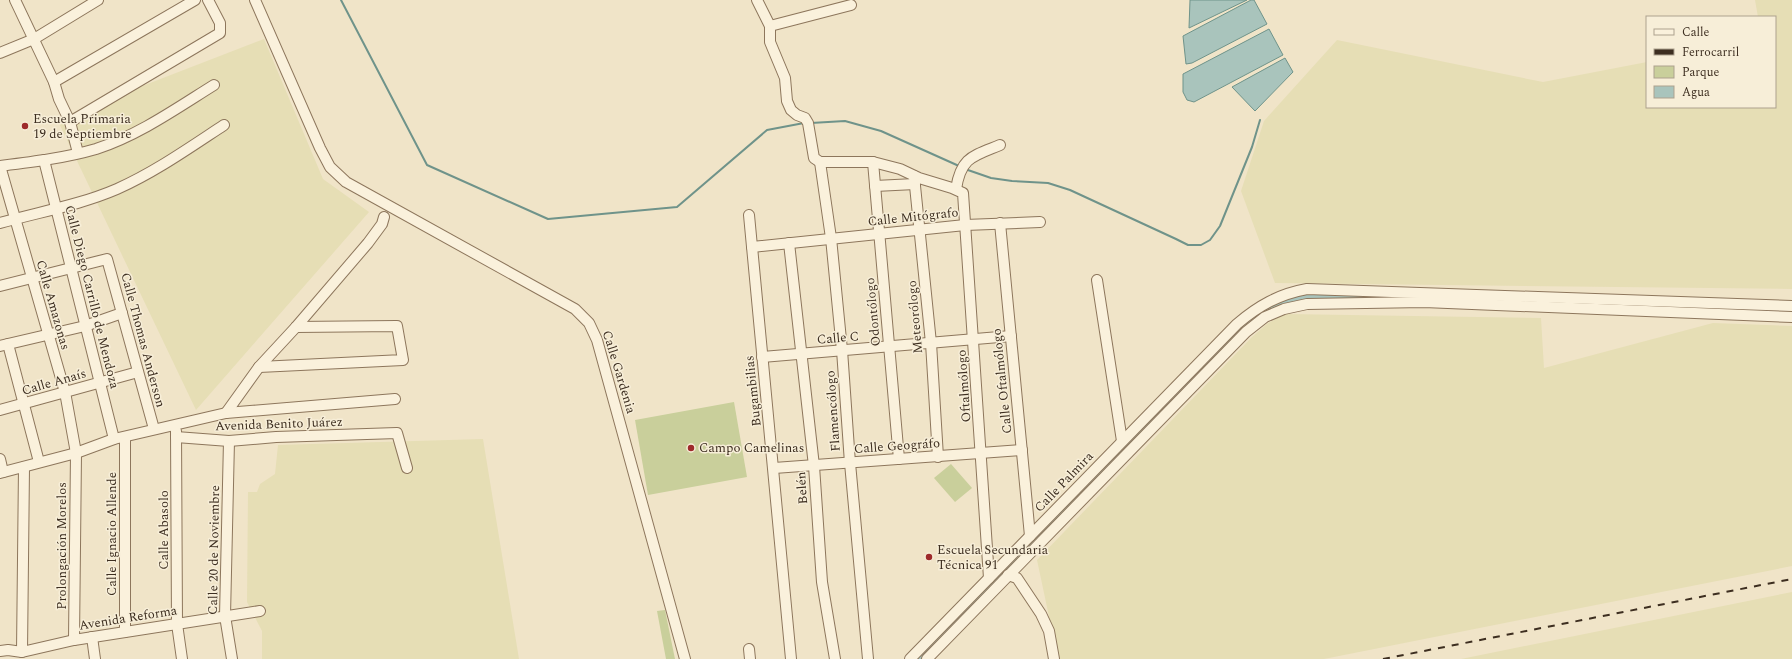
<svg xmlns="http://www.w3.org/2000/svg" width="1792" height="659" viewBox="0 0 1792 659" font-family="Spectral,serif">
<rect width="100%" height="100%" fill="#f0e4c8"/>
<g fill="#e6deb5">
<path d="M1755,0H1792V289L1275,283L1241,191L1264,121L1337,40L1543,82L1647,62V107H1775V17H1758Z"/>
<path d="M264,39L323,179L369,212L196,410L57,119Z"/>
<path d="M1285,314L1541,318L1544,368L1713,323L1792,326V566L1324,659H1058L1037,560L1252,337L1268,323Z"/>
<path d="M483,439L519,659H262V631L247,602L248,492H257L260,484L275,474L278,445Z"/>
<path d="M1792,592V659H1461Z"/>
</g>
<g fill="#c9cf9b">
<path d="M734,402L747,477L648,495L635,420Z"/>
<path d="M951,464L972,488L955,502L934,478Z"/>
<path d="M665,610L675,659H666L657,611Z"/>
</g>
<g fill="#a9c4bc" stroke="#6f938a">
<path d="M1190,0H1247L1189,28Z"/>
<path d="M1251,0H1254L1267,24L1192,63L1186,64L1183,36Z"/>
<path d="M1269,29L1283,55L1194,102L1187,100L1183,92V74Z"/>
<path d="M1285,58L1293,72L1255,111L1232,87Z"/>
</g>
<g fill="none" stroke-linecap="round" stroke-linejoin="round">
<g stroke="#6f938a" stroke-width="2">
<path d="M341,0L427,165L548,219L677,207L767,130L804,123"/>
<path d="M811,123L845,121L881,131L959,166"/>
<path d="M965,169L991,178L1012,181L1048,183L1070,190L1176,239L1188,245H1201L1210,240L1220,226L1252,147L1260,120"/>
</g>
<path stroke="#a9c4bc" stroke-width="7" d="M918,659L1235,334L1261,311L1304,296L1377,298"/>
<g stroke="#8d765c" stroke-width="12">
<g id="minor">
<path d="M15,0L54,82L59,99L70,122L78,153"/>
<path d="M255,0L320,148L330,167L346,182L575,309L589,323L597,340L685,659"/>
<path d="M757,0L770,26V42L785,78L787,101L791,110L797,115L805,118L808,123L814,158L820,162H873L900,169L919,178L952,188L963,193L989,578"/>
<path d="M770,26L851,5"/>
<path d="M0,53L34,39L98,0"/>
<path d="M54,82L195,0"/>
<path d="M70,122L220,33V23L208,0"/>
<path d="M44,160L114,439"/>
<path d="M820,162L831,238L842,350L850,463L868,659"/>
<path d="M873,162L899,459"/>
<path d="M0,166L65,392L76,453L74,640"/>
<path d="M0,166C32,162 65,158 96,149C139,135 177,108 214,85"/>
<path d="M914,176L931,343L938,457"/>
<path d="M875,186L915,184"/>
<path d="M956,189C961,157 973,156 1000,145"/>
<path d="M749,215L791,659"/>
<path d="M0,223C39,212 80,205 117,189C155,172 189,148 224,125"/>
<path d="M1000,223L1030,536"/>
<path d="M789,243L814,466L822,582L835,659"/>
<path d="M752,247L965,225L1040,222"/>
<path d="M1097,280L1122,441"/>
<path d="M0,286L107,259L154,429"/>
<path d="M8,344L39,462"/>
<path d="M0,346L85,326L122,313"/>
<path d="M762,357L1011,336"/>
<path d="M259,367L403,360L397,326L296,327"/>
<path d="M0,410L138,372"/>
<path d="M226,413L259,367L296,327L368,243L382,224L384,217"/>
<path d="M176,431L177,624L182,659"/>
<path d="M125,437V632"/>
<path d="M176,437L229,441L276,437L397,433L407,468"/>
<path d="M229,441L225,616L232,659"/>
<path d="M0,459L3,472"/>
<path d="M774,468L1022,450"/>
<path d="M0,473L76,453L114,439L226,413L395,399"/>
<path d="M1008,575L1017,578L1041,614L1049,631L1054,659"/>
<path d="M92,637L95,659"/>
<path d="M749,649L750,659"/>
<path d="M0,651L8,650L22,652L74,640L260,611"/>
<path d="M22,652L24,467"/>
<path d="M910,659L1237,324C1258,306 1279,294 1307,289L1792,306"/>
<path d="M927,659L1246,332L1265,317L1284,309L1307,304L1424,302L1792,317"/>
</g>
</g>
<use href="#minor" stroke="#faf1dc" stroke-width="10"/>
<path stroke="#3d2e20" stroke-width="2" stroke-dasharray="7 7" stroke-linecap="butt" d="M1383,659L1792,579"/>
</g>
<g fill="#9e2a2b" stroke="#f7eed8" stroke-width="1.5">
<circle cx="25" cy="126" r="4"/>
<circle cx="691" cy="448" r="4"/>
<circle cx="929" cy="557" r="4"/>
</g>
<g text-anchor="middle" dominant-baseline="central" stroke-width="3" stroke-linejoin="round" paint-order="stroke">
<g font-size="13" fill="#3d2e20" stroke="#f7eed8" text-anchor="start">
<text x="33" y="119">Escuela Primaria<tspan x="33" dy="15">19 de Septiembre</tspan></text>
<text x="699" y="448">Campo Camelinas</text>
<text x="937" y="550">Escuela Secundaria<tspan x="937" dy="15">Técnica 91</tspan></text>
</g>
<g font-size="13" fill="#3d2e20" stroke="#f7eed8">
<text transform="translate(913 217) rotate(-6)">Calle Mitógrafo</text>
<text transform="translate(92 297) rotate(76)">Calle Diego Carrillo de Mendoza</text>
<text transform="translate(53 305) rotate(74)">Calle Amazonas</text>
<text transform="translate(873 312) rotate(-95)">Odontólogo</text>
<text transform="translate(915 317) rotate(-95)">Meteorólogo</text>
<text transform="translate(838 338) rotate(-5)">Calle C</text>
<text transform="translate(143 340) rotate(75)">Calle Thomas Anderson</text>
<text transform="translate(619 372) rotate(73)">Calle Gardenia</text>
<text transform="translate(1002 381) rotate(-96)">Calle Oftalmólogo</text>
<text transform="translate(54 382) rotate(-16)">Calle Anaís</text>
<text transform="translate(964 386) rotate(-94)">Oftalmólogo</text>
<text transform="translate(753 391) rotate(-96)">Bugambilias</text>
<text transform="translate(833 411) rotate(-94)">Flamencólogo</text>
<text transform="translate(279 424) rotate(-2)">Avenida Benito Juárez</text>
<text transform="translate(897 446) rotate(-4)">Calle Geográfo</text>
<text transform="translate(1064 482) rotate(-46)">Calle Palmira</text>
<text transform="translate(802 488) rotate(-94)">Belén</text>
<text transform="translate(164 530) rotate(-90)">Calle Abasolo</text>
<text transform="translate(112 534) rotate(-90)">Calle Ignacio Allende</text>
<text transform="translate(62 546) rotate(-90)">Prolongación Morelos</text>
<text transform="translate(214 550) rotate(-89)">Calle 20 de Noviembre</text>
<text transform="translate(128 618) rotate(-9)">Avenida Reforma</text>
</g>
</g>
<rect x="1646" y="16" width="130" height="92" fill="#f7eed8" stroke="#ada18e"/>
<rect x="1654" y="29" width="20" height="6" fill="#faf1dc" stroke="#ada18e"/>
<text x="1682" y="36" font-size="12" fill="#3d2e20">Calle</text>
<rect x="1654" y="49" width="20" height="6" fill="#3d2e20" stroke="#ada18e"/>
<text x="1682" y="56" font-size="12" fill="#3d2e20">Ferrocarril</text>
<rect x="1654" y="66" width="20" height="12" fill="#c9cf9b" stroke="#ada18e"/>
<text x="1682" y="76" font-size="12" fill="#3d2e20">Parque</text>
<rect x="1654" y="86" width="20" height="12" fill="#a9c4bc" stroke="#ada18e"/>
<text x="1682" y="96" font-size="12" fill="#3d2e20">Agua</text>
</svg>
